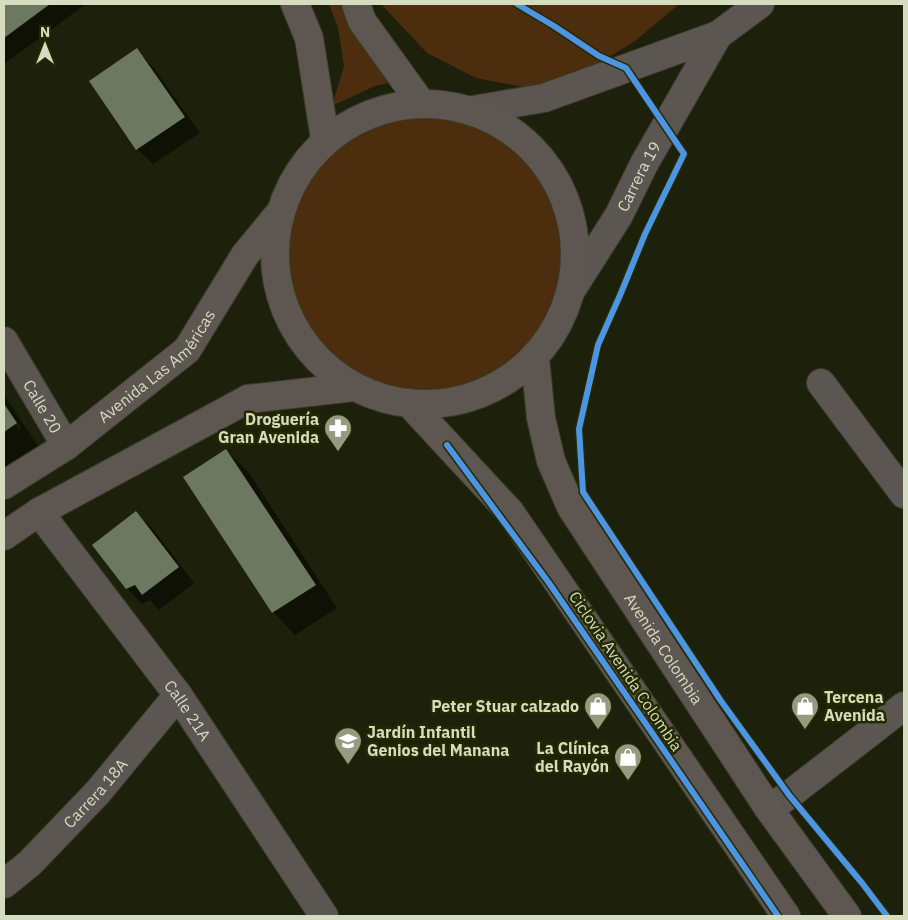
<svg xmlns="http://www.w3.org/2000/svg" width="908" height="920" viewBox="0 0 908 920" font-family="'IBM Plex Sans',sans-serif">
<rect width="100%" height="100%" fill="#1d200a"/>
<g fill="#4c2d0e">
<path d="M329,4H340L344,13L370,57L399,80L375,86L332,106L344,66L338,28Z"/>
<path d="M381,4H679L635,41L578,76L524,87L476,78L427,53Z"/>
<circle cx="426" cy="252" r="146"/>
</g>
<g fill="#0007">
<path d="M4,4H86L4,64Z"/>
<path d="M137,50L152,66L200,133L153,164L137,149Z"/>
<path d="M4,395L38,446L4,469V407L19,429L21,428L4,402Z"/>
<path d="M226,450L249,473L337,608L295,635L273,612Z"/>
<path d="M136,513L152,528L194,583L159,610L150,600L142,604L127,588Z"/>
</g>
<g fill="#6c7960">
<path d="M4,4H50L4,38Z"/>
<path d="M137,48L185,117L136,150L89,81Z"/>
<path d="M4,404L17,423L4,432Z"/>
<path d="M226,449L316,585L272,613L183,477Z"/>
<path d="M136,511L179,567L142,595L135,585L126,589L92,545Z"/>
</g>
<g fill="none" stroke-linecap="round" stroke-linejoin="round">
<g stroke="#393c29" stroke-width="30">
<g id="minor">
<path id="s1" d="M4,341L66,446"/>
<path d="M821,383L904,494"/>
<path id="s2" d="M39,512L178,695L324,916"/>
<path d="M769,809L789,795L904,706"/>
<path id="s3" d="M4,884L30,863L98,792L178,695"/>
</g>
</g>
<g stroke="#393c29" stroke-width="30">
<g id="tertiary">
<path d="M473,110L544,98L718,35L760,4"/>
<path id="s4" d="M572,289L619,215L644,164L718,35"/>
</g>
</g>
<g stroke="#393c29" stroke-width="30">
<g id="secondary">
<path d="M295,4L309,38L325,139"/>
<path d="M356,4L362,21L421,103"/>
<circle cx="425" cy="254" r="150"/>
<path id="s5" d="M535,358L541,418L551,461L571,507L769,809L847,916"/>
<path d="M409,403L510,512L786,916"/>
<path id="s6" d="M4,485L66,446L187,350L245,255L278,215"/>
<path d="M4,536L39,512L248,399L354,387"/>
</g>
</g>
<use href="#minor" stroke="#5c5652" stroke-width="28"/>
<use href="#tertiary" stroke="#5c5652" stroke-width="28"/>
<use href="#secondary" stroke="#5e5751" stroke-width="28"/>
<g stroke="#232a00" stroke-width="9">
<g id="cycleway">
<path d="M517,4L554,26L599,56L626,68L684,154L645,234L621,293L598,345L579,429L583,492L721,701L789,795L862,883L887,916"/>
<path d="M447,445L549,583L778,916"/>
</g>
</g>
<use href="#cycleway" stroke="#4d94e3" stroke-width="6"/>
</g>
<defs>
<g id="pharmacy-pin" transform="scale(1.4375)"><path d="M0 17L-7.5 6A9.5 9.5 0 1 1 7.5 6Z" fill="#959a80" stroke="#232a00"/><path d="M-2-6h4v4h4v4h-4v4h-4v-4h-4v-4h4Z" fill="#fff"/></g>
<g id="shop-pin" transform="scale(1.4375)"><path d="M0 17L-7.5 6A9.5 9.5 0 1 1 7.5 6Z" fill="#959a80" stroke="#232a00"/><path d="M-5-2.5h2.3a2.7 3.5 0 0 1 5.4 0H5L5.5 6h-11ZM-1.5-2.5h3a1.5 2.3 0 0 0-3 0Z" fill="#fff"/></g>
<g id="school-pin" transform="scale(1.4375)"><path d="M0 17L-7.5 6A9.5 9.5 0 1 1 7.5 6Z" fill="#959a80" stroke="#232a00"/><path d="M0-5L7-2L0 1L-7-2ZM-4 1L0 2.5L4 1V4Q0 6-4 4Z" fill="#fff"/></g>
</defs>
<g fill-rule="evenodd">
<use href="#pharmacy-pin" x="338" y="428"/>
<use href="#shop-pin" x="598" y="706"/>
<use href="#shop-pin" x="805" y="706"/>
<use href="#school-pin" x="348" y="741"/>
<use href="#shop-pin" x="628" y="757"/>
</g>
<g text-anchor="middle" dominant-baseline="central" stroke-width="5" stroke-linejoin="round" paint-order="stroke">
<g font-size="16" fill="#d5dcbf" stroke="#232a00">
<text stroke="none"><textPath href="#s4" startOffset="131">Carrera 19</textPath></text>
<text stroke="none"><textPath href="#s6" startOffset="195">Avenida Las Américas</textPath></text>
<text stroke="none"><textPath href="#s1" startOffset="76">Calle 20</textPath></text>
<text stroke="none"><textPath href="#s5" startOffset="324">Avenida Colombia</textPath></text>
<text transform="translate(626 671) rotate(56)">Ciclovia Avenida Colombia</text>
<text stroke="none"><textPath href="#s2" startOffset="248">Calle 21A</textPath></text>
<text stroke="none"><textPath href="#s3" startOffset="129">Carrera 18A</textPath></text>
</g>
<g font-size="16" font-weight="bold" fill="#d5dcbf" stroke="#232a00" text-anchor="end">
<text x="319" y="419">Droguería<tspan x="319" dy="18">Gran Avenida</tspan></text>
<text x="824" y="697" text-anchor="start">Tercena<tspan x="824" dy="18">Avenida</tspan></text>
<text x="579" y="706">Peter Stuar calzado</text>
<text x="367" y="732" text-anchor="start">Jardín Infantil<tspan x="367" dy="18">Genios del Manana</tspan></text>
<text x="609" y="748">La Clínica<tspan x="609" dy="18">del Rayón</tspan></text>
</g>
</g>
<rect width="908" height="920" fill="none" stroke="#d5dcbf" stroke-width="10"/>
<g transform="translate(45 45)" stroke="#232a00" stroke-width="4" paint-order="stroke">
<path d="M0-4L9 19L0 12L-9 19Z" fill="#d5dcbf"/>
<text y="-8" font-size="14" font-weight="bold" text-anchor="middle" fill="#d5dcbf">N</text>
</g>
</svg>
